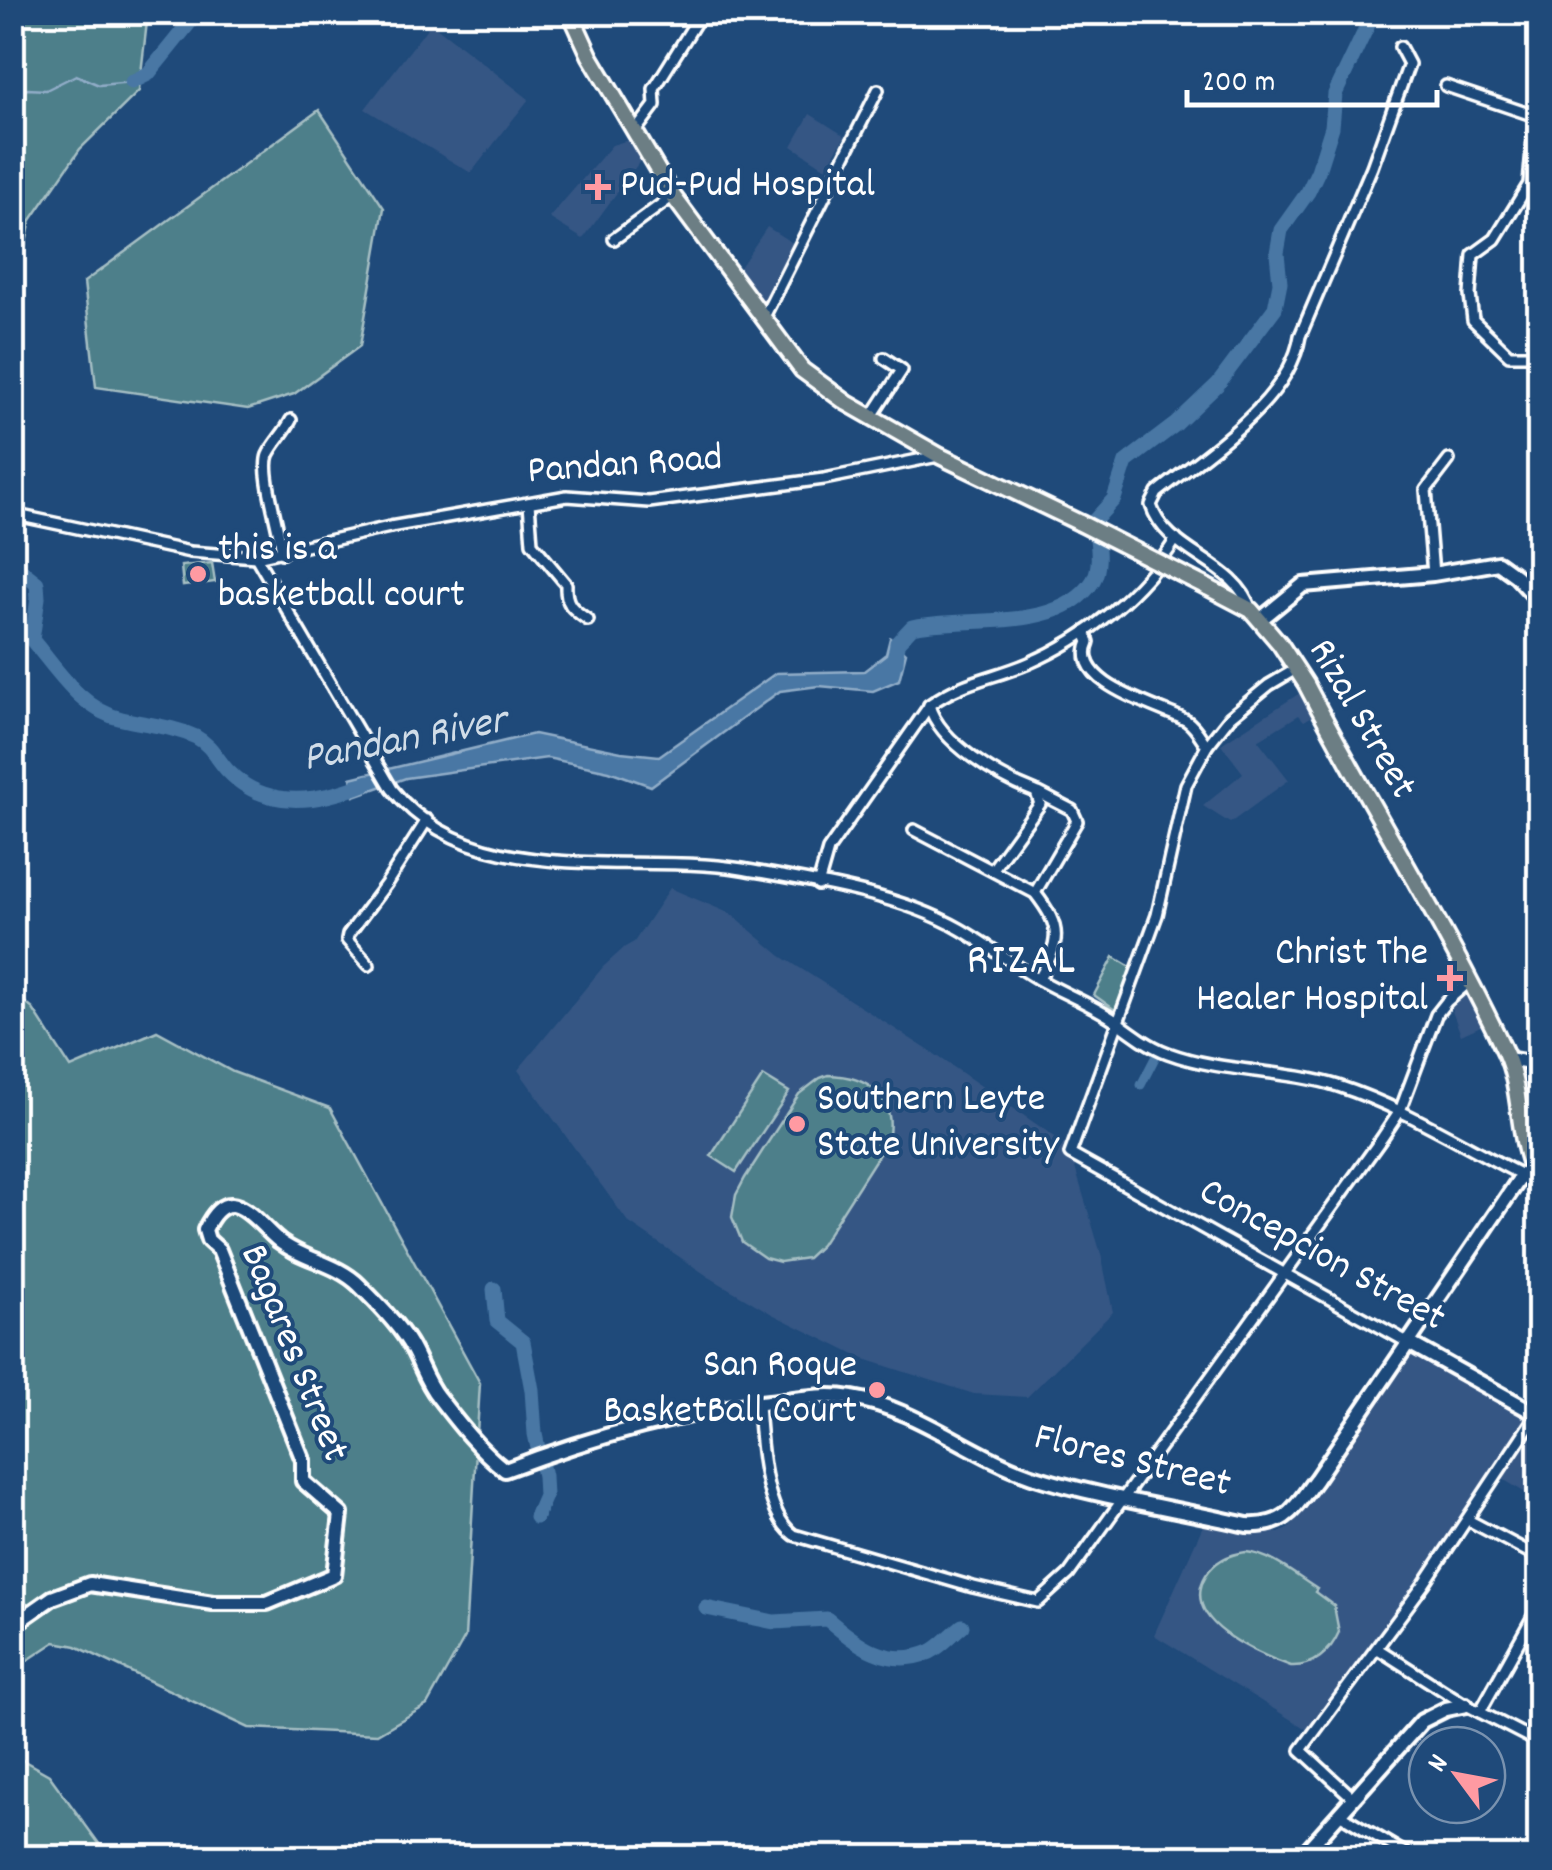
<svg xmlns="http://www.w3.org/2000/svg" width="1552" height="1870" viewBox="0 0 1552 1870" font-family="Dekko,sans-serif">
<rect width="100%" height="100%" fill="#1f4a7a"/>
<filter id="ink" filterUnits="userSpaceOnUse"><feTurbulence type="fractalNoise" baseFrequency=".01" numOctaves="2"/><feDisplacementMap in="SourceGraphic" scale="20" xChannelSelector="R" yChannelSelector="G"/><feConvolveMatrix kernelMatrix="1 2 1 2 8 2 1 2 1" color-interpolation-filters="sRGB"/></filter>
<g filter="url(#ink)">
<g fill="#355684">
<path d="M431,23L529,99L471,173L365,109Z"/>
<path d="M810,114L845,136L826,168L792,146Z"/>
<path d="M632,139L643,157L583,239L549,218L612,145Z"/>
<path d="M767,227L794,244L763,303L739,269Z"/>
<path d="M1303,691L1316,714L1304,721L1299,715L1258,740L1289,780L1230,823L1203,806L1243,773L1221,744Z"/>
<path d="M670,888L731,914L781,956L936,1055L1068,1146L1063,1154L1073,1161L1101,1254L1113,1312L1027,1397L974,1394L861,1358L772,1314L709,1277L628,1222L518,1070L603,967L625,947L634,942Z"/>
<path d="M1471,988L1485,1024L1461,1035L1449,1003Z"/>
<path d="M1411,1351L1531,1416L1465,1518L1311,1732L1154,1635L1205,1521L1279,1533L1289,1528Z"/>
<path d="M1537,1420L1539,1421V1501L1501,1478Z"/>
</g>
<g fill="#4e7f8a" stroke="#a6bfc4" stroke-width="2.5">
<path d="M13,12L148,13L139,91L80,149L31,220L13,304Z"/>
<path d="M319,110L384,208L360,346L294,394L248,409L96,387L84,282Z"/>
<path d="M212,563L215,582L183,586L181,566Z"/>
<path d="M1114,957L1134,969L1115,1010L1094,995Z"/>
<path d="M12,992L33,1009L71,1068L157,1031L233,1072L330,1108L480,1383L465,1637L427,1705L377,1734L249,1728L76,1646L55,1642L13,1670Z"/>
<path d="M828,1075C869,1076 897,1098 888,1140L821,1245L807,1258L780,1262L765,1258L742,1242L732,1217L736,1195L745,1178L799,1094L820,1078Z"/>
<path d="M763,1076L789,1092L736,1172L711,1156Z"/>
<path d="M1246,1552C1271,1554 1296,1576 1317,1589L1315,1592L1334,1606L1339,1632C1330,1653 1313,1667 1291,1666C1258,1654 1178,1621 1206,1575C1215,1561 1230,1554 1246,1552Z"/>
<path d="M12,1754L49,1775L103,1849L99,1857H13Z"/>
</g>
<path fill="#4877a4" stroke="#91adc8" stroke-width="2.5" d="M890,638L906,653L899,680L873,691L819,686L780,691L651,786L609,771L547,758L406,778L354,796L351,778L534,734L621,752L659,756L776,673L864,671L886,654Z"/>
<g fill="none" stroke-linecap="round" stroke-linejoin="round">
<path stroke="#91adc8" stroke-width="2.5" d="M12,100L27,89L46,90L76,75L99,85L132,82"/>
<path stroke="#4877a4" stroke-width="9" d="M1141,1085L1159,1050"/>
<g stroke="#4877a4" stroke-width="15">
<path d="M132,82L148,74L198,12"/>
<path d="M12,570L23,572L37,583L38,598L32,640C57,669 81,710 122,719C148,725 172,726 196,737C211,745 217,759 227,770C266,812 322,802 369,782"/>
<path d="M896,662L897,643L912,627C964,615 1060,634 1093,581C1103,564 1096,538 1095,520L1114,499L1126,462L1176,424L1218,384L1275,308L1280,283L1277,253L1281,230L1308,192L1318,171L1332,127L1335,94L1374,12"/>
<path d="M494,1289L497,1321L523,1342L532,1390L535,1434L544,1476L545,1496L536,1517"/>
<path d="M706,1608L774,1622L827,1619C857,1644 888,1670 930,1652C941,1647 952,1634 962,1626"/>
</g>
<g stroke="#fff" stroke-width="16">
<g id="street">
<path d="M1446,86L1535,116L1529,184L1495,239L1473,255L1470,295L1473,320L1509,355H1540"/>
<path d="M634,133L655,105L654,89L702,12"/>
<path d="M614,239L673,196"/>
<path d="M763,319L878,90"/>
<path d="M872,416L902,370L884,358"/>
<path d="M529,503L532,543L566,584C565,604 572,609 588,620"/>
<path d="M12,514L190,552L256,557L390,527L567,496L649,502L824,479L938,456"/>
<path d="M282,553C280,530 261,473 268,455C273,444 285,432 291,420"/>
<path d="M256,557L392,789C474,892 629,851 742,869C811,881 899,894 960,929C986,944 1010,962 1036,978C1062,993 1092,1004 1116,1021C1132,1033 1149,1046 1168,1053C1222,1073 1283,1069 1338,1086C1403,1107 1462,1145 1522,1175"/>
<path d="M1433,574L1426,490L1449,460"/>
<path d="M1251,610C1236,561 1166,554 1151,505L1157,493C1206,453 1290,401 1300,336L1372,167L1409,64L1400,47"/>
<path d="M1085,632L1089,642C1069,685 1164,707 1187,721C1196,727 1201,738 1207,746"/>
<path d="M1296,669L1269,685L1230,717L1207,746L1186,785L1157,915L1070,1154L1409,1343"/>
<path d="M914,830L1035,893C1063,929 1060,941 1039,979"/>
<path d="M993,869L1040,804L1036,792C1001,779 939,743 929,705C964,680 992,679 1029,663C1087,638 1142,593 1176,539"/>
<path d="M818,885L828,850L929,706"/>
<path d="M1035,893L1077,821L1072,810L1039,793"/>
<path d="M369,965L347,940L348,935L386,884L427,820"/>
<path d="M758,1403C760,1438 764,1514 794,1535L973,1587L1038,1602L1069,1574L1382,1138L1400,1111L1436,1015L1447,1001L1470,981"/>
<path d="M1468,1520L1540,1558"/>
<path d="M1378,1649L1466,1705L1540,1743"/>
<path d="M1480,1712L1540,1604"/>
<path d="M1353,1798L1301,1750L1424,1584L1536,1415"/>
<path d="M1339,1814L1413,1858"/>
</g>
</g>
<g stroke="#fff" stroke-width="20">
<g id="secondary">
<path d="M1260,620L1303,585L1433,574L1498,563L1516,576L1540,602"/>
<path d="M1508,1059L1540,1065"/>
<path d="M1409,1343L1540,1416"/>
<path d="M12,1626L52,1598L90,1584L213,1603H267L334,1575L341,1514L303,1481V1460L219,1250L208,1240L205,1230C229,1178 254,1220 279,1241C303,1260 337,1263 359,1285C376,1302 397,1323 409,1343C420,1361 425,1381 438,1397C458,1423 479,1450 505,1470C592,1437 677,1413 769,1402C796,1399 825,1393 852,1398C916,1408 970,1455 1032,1476C1098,1497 1178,1509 1247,1525C1287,1527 1294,1508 1316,1479L1522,1175L1532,1172"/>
<path d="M1300,1858L1422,1721L1446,1709L1466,1705"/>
</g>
</g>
<g stroke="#fff" stroke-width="21">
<g id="primary">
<path d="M570,12L590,56L673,196L802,370L847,403L940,456L1080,523"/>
<path d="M1207,587L1251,610L1280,644L1306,684C1370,808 1446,925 1505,1052C1524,1093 1515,1145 1540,1184"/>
</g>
</g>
<use href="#street" stroke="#1f4a7a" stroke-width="9"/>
<use href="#secondary" stroke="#1f4a7a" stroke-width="12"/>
<use href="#primary" stroke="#6c7e84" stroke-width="14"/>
<g stroke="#fff" stroke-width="21" stroke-linecap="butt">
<path id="primary-bridge" d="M1080,523L1207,587"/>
</g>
<use href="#primary-bridge" stroke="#6c7e84" stroke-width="14"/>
</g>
</g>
<g fill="#ff9aa2" stroke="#1f4a7a" stroke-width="4">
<path d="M593 172h10v10h10v10h-10v10h-10v-10h-10v-10h10z"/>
<circle cx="198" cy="574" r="10"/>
<path d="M1445 963h10v10h10v10h-10v10h-10v-10h-10v-10h10z"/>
<circle cx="797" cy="1124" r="10"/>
<circle cx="877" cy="1390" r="10"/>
</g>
<g text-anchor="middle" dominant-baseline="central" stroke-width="8" stroke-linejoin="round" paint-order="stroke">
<g font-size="40" fill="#fff" stroke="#1f4a7a" text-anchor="start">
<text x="620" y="187">Pud-Pud Hospital</text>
<text x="218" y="551">this is a<tspan x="218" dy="46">basketball court</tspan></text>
<text x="1428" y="955" text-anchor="end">Christ The<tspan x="1428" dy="46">Healer Hospital</tspan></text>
<text x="817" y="1101">Southern Leyte<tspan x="817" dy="46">State University</tspan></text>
<text x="857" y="1367" text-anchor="end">San Roque<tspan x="857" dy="46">BasketBall Court</tspan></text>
</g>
<g font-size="40" fill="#fff" stroke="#1f4a7a">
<text transform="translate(625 467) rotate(-4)">Pandan Road</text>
<text transform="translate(1360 720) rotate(60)">Rizal Street</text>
<text transform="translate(1321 1257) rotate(29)">Concepcion Street</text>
<text transform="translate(292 1354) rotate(68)">Bagares Street</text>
<text transform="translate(1132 1463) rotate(14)">Flores Street</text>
</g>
<g font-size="42" font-style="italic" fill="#d1dde8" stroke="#1f4a7a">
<text transform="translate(405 742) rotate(-11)">Pandan River</text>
</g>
<g font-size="45" letter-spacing="2.5" fill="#fff" stroke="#1f4a7a">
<text x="1022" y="963">RIZAL</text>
</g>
</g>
<rect width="1552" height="1870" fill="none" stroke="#1f4a7a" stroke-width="50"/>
<rect x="25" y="25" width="1502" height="1820" fill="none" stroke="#fff" stroke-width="4" filter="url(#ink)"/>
<g transform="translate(1457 1775) rotate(302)"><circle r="48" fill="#1f4a7a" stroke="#7992af" stroke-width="2.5"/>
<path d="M0-8L18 38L0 25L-18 38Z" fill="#ff9aa2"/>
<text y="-15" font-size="28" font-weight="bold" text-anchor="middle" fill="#ffffff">N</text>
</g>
<path d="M1187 90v15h250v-15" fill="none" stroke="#ffffff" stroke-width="5"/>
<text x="1202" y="90" font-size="30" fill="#ffffff" stroke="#1f4a7a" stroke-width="8" paint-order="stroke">200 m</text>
</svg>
